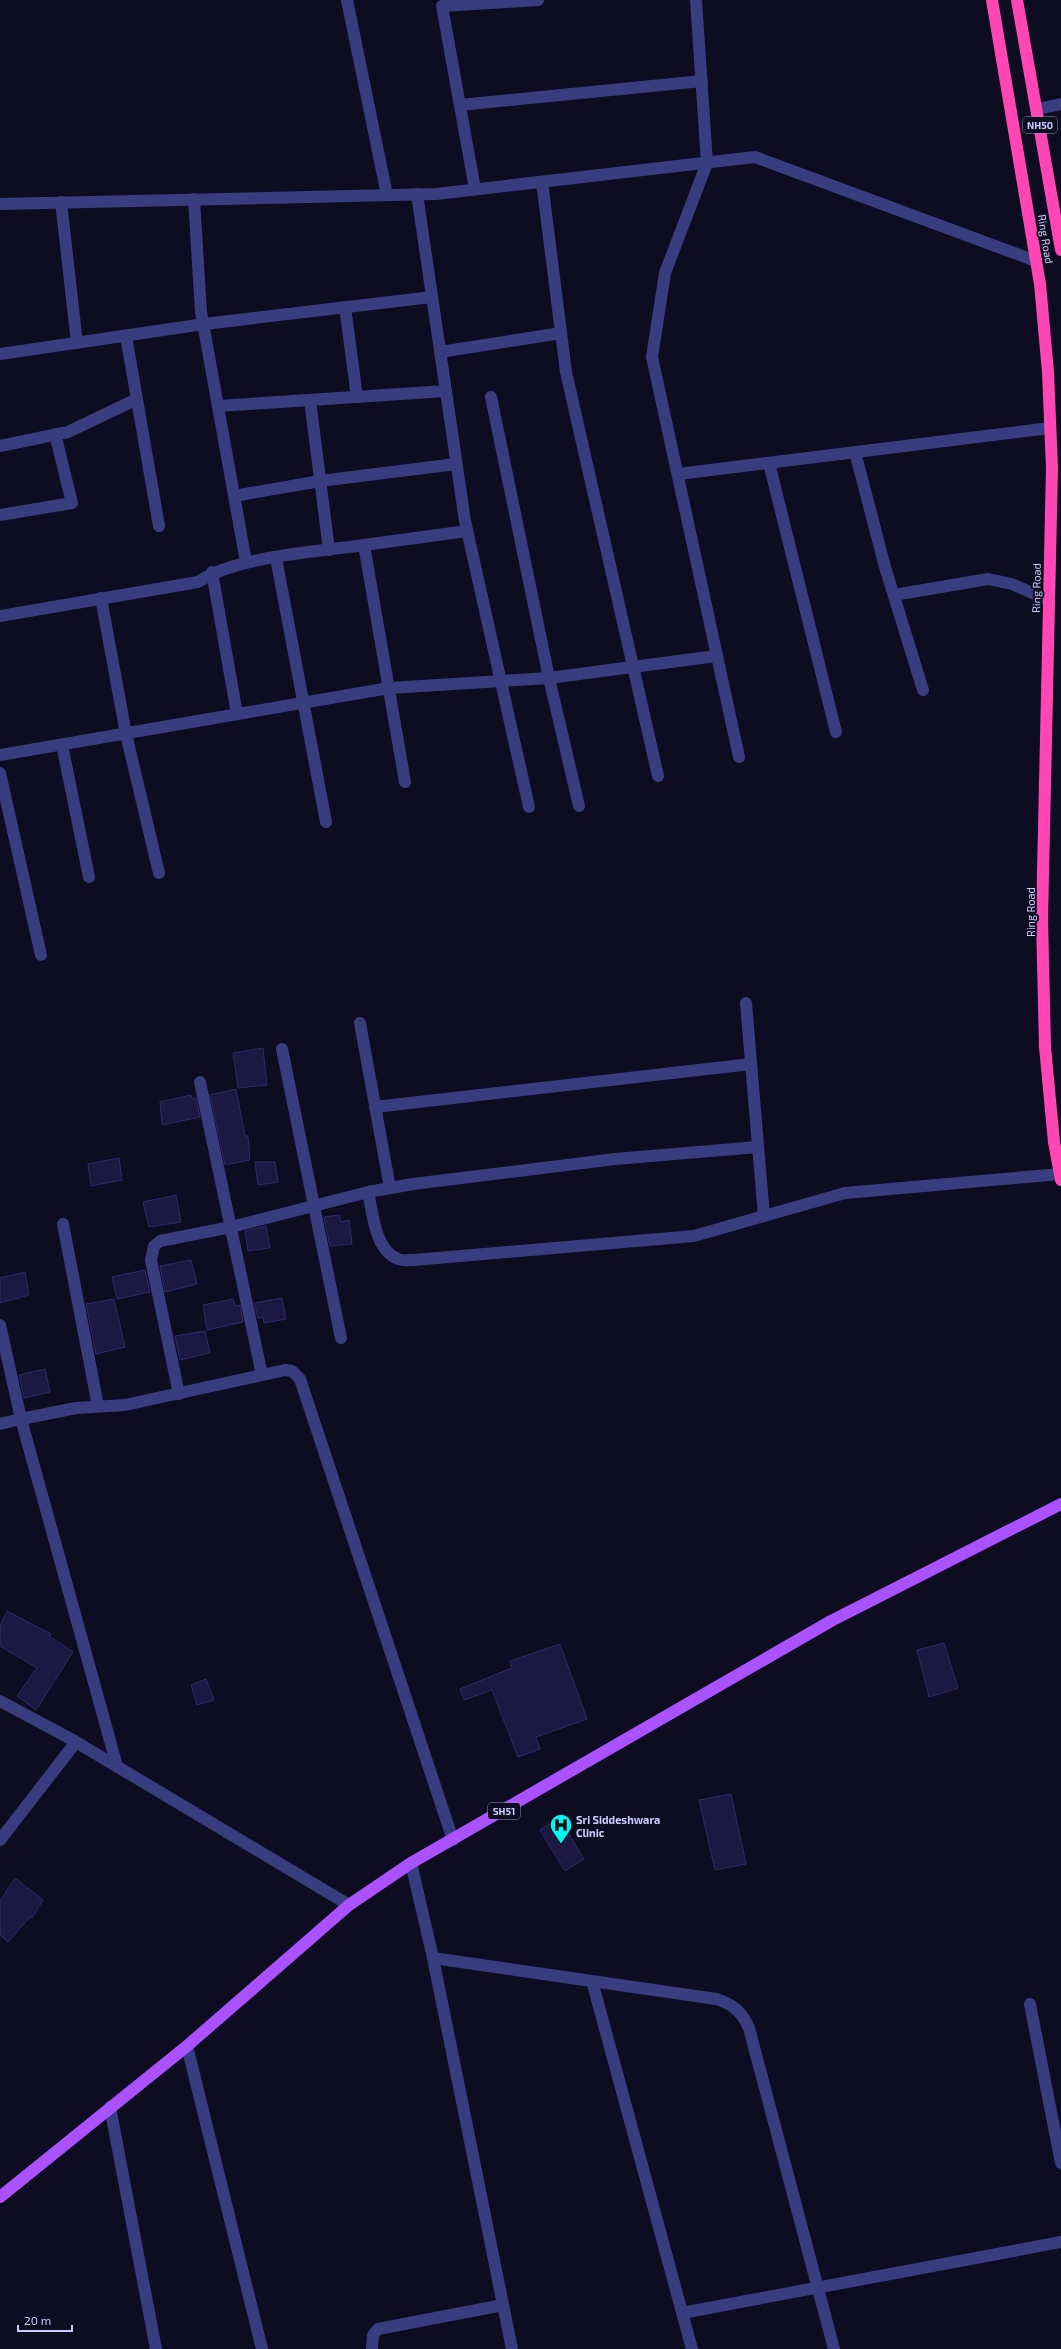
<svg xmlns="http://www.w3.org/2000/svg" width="1061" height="2349" viewBox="0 0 1061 2349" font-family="'Exo 2',sans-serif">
<rect width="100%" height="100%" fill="#0d0c20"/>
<g fill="#1c1841" stroke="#302a6d">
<path d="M263,1048L267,1085L238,1088L233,1053Z"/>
<path d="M236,1089L245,1136H248L250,1160L225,1165L210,1095Z"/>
<path d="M191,1095L192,1099L196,1098L200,1117L162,1125L160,1102Z"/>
<path d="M119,1158L122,1180L91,1186L88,1164Z"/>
<path d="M255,1162H275L278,1182L258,1185Z"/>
<path d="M176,1195L181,1222L149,1227L143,1202Z"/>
<path d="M339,1215L341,1222L349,1220L352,1244L330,1246L324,1217Z"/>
<path d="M266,1226L270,1248L248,1251L245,1231Z"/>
<path d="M191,1260L197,1284L165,1292L160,1266Z"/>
<path d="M145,1270L150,1292L117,1299L112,1277Z"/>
<path d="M25,1272L29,1295L0,1303V1278Z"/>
<path d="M282,1298L286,1319L264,1323L263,1317L258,1318L254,1303Z"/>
<path d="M114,1299L125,1347L96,1354L86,1304Z"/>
<path d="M233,1299L235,1306L240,1305L243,1322L207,1330L203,1305Z"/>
<path d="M205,1331L210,1353L180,1360L175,1336Z"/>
<path d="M45,1369L50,1392L24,1398L19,1375Z"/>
<path d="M7,1611L51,1634L49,1636L73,1652L36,1710L17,1696L37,1668L0,1646V1626Z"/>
<path d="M944,1643L958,1688L929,1697L917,1650Z"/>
<path d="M560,1644L587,1719L536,1737L540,1749L518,1757L492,1690L464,1700L460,1689L512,1668L510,1661Z"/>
<path d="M206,1679L214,1700L197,1705L191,1685Z"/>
<path d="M731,1794L746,1864L715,1870L699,1800Z"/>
<path d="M559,1818L584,1859L565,1871L540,1830Z"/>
<path d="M15,1878L43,1900L32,1918L30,1917L8,1942L0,1935V1901Z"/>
</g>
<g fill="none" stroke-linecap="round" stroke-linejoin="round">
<g stroke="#373d7f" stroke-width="12">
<path d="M347,0L387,195"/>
<path d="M696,0L707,163L665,273L652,357L739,757"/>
<path d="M460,105L702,81"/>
<path d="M1037,109L1061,104"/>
<path d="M542,182L566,372L658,776"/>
<path d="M475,189L442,6L538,0"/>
<path d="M417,194L465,521L529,807"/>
<path d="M194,199L201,312L246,562"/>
<path d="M61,202L77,343"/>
<path d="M0,204L436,194L755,157L1036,261"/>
<path d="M345,307L357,397"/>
<path d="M126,336L159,526"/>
<path d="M440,352L561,333"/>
<path d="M0,354L204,324L432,297"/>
<path d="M491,397L549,678L579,806"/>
<path d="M310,400L329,550"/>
<path d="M218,406L446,391"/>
<path d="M0,446L68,432L137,399"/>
<path d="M855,452L885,567L923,690"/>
<path d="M769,463L836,732"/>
<path d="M678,474L1050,428"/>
<path d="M234,496L320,481L456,464"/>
<path d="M0,515L72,503L55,434"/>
<path d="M276,558L326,822"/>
<path d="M212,572L237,714"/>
<path d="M894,595L988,579L1012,584L1048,600"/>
<path d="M101,598L126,734L159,873"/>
<path d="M0,616L198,582C237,556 316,552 364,545"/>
<path d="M62,745L89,877"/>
<path d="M0,755L389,688L549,678L716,656"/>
<path d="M0,773L41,955"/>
<path d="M405,782L364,545L467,531"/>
<path d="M746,1003L764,1216"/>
<path d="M360,1023L390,1188"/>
<path d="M282,1049L341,1338"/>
<path d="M200,1082L262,1375"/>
<path d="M375,1107L751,1064"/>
<path d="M368,1192C373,1213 374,1249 398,1259C402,1261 409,1260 414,1260L694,1236L845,1193L1060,1174"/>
<path d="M63,1224L98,1406"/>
<path d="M0,1325L21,1419L0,1424"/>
<path d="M179,1394L151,1260L154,1246L160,1241L231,1227L368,1192L413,1184L615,1159L758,1147"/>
<path d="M0,1701L71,1739L349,1905"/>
<path d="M117,1766L21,1419L76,1408L125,1405L285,1370L292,1371L300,1379L453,1840"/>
<path d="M0,1840L76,1742"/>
<path d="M411,1863L433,1958L512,2349"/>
<path d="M433,1958L716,1999C733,2004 742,2012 749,2028L834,2349"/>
<path d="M592,1981L692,2349"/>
<path d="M1030,2004L1061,2163"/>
<path d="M187,2046L262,2349"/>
<path d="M110,2107L156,2349"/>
<path d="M682,2313L1061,2242"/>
<path d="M372,2349L373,2335L378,2329L503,2305"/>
</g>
<path stroke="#aa52ff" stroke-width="12" d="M0,2197L187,2046L349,1905L411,1863L831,1621L1061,1504"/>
<g stroke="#ff46b4" stroke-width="12">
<path d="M992,0L1040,284L1048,372L1052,468L1042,919L1045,1047L1054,1142L1061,1180"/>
<path d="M1017,0L1061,250"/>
</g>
</g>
<defs>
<g id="hospital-pin" transform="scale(1.15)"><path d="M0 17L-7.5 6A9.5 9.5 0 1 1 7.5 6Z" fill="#00f6f2" stroke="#0d0c20"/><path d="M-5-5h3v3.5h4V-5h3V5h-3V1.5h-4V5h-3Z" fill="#111"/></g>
</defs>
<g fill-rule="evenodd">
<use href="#hospital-pin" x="561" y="1825"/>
</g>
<g text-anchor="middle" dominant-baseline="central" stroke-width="4" stroke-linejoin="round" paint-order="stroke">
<g fill="#0d0c20" stroke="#9292bc" stroke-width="1">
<rect x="1023" y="117" width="34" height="16" rx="3"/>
<rect x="488" y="1803" width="32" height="16" rx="3"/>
</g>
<g font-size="10" font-weight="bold" fill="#cbcbff">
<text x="1040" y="125">NH50</text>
<text x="504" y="1811">SH51</text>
</g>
<g font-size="11" fill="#cbcbff" stroke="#0d0c20">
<text transform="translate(1046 239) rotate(81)">Ring Road</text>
<text transform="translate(1036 588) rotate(-89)">Ring Road</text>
<text transform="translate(1030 912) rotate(-90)">Ring Road</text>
</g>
<g font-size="11" font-weight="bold" fill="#cbcbff" stroke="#0d0c20" text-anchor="start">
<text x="576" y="1819">Sri Siddeshwara<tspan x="576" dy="13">Clinic</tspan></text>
</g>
</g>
<path d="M18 2325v6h54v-6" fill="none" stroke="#cbcbff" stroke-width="2"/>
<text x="24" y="2325" font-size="12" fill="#cbcbff" stroke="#0d0c20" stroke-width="3" paint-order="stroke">20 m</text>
</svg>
